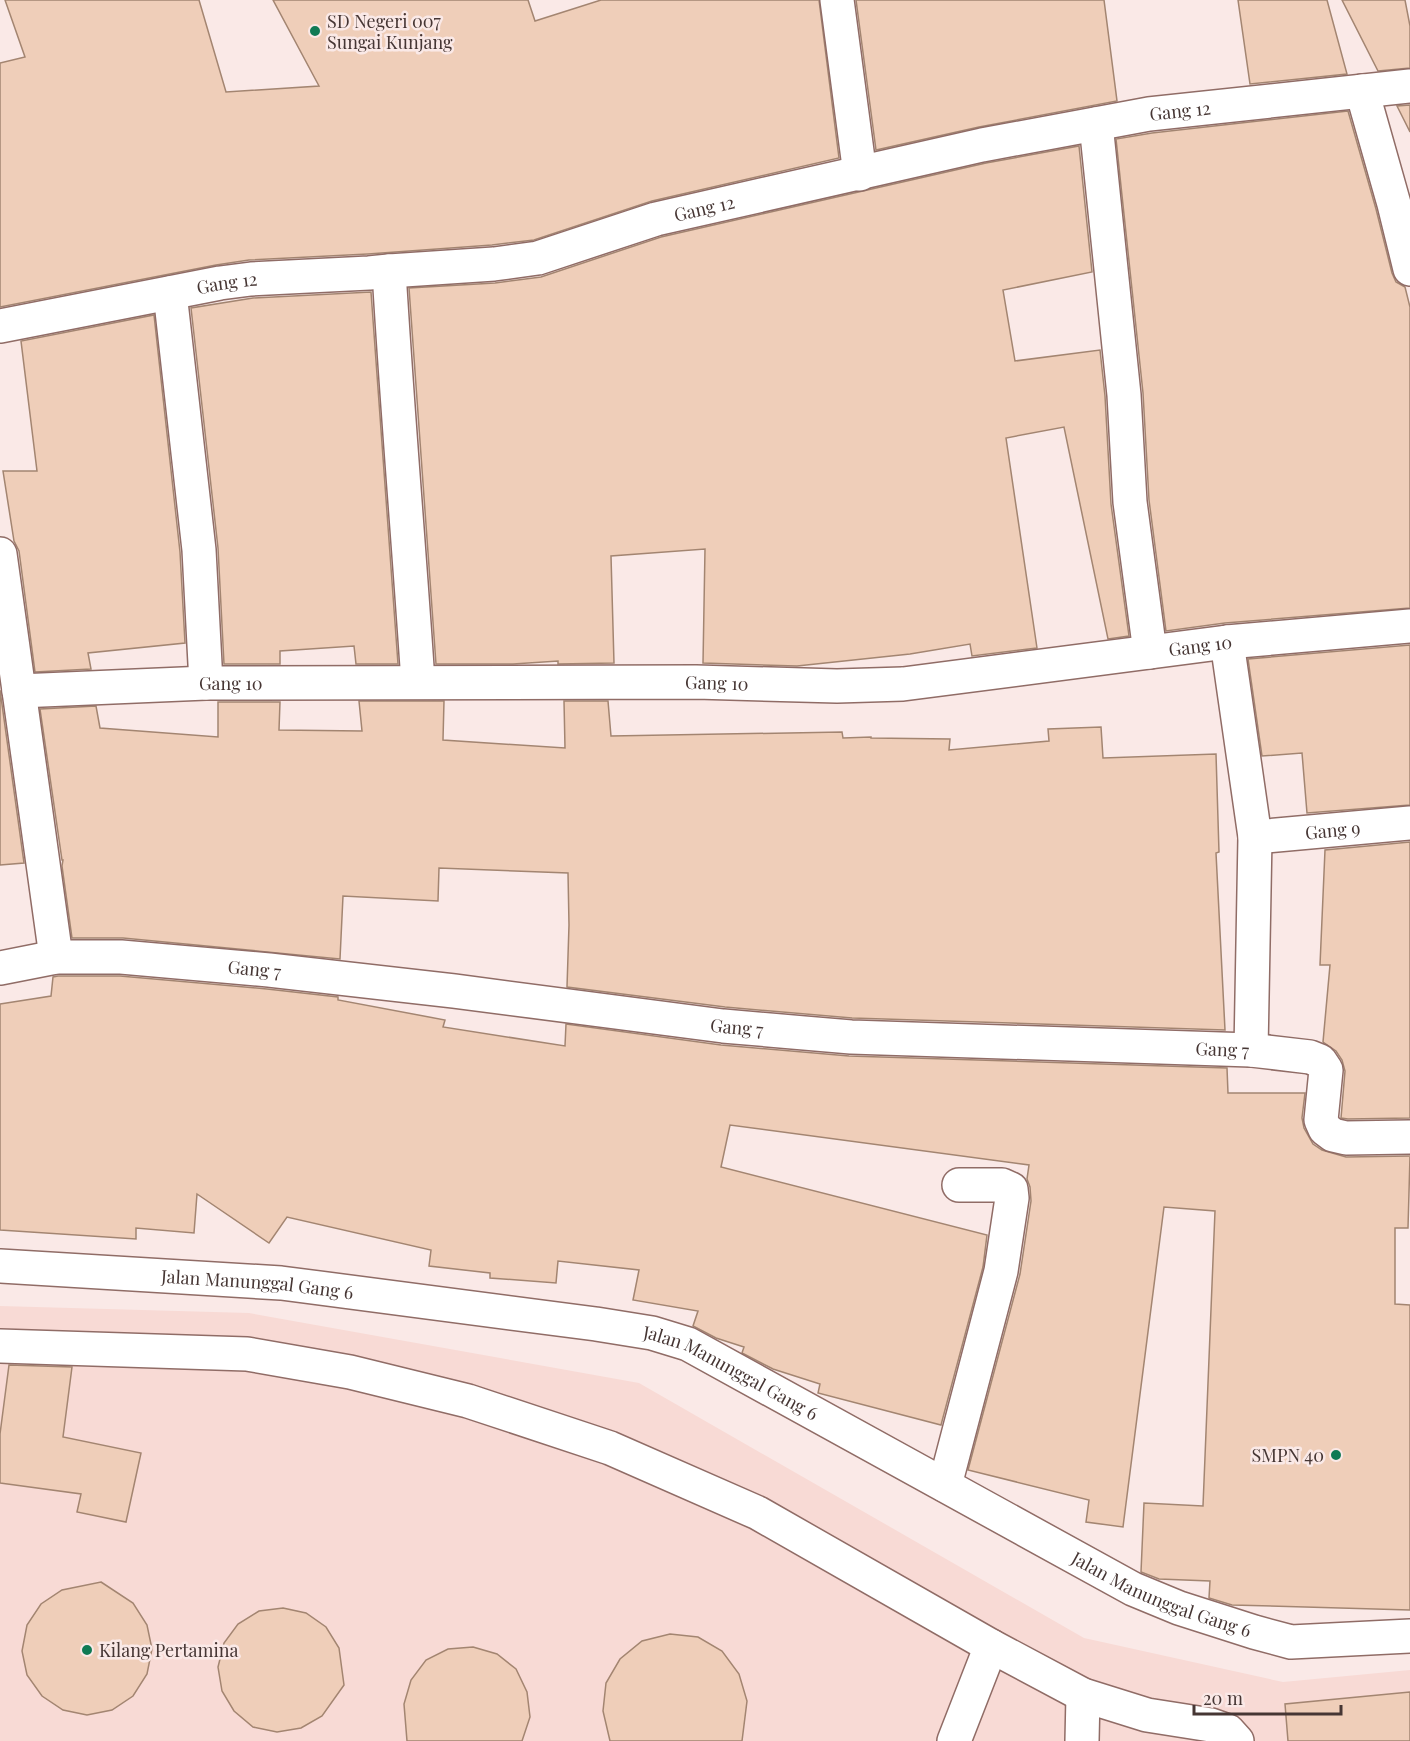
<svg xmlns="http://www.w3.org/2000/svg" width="1410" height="1741" viewBox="0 0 1410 1741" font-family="'Playfair Display',serif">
<rect width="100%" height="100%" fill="#fae9e7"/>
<path fill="#f8dad5" d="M0,1306L249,1313L639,1383L1084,1638L1283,1682L1410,1670V1741H0Z"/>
<g fill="#efceb9" stroke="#a38571" stroke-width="1.5">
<path d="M5,0H199L226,92L319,86L273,0H528L535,21L601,0H819L839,158L652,201L534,240L492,245L368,254L249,260L216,265L0,307V63L25,57Z"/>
<path d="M856,0H1104L1117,101L979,127L876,150Z"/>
<path d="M1238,0H1327L1347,74L1250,84Z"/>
<path d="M1342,0H1405L1410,26V68L1378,71Z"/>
<path d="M1410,105V132L1397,106Z"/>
<path d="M1348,111L1376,209L1392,273L1396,282L1405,287L1410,307V608L1225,623L1166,631L1149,500L1143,393L1116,139L1152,133Z"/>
<path d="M1079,146L1092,272L1003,290L1015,361L1100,350L1105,396L1111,504L1129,636L1108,639L1064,427L1006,438L1037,648L972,656L970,644L910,654L797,666L703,663L705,549L611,556L614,663L558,664V661L513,664H436L409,288L495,283L541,277L661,237L986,163Z"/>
<path d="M371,292L398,664H356L354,646L280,651V664H224L218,548L191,308L253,298Z"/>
<path d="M154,315L180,552L185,643L88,653L91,669L35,672L19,551L14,541L3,471H37L21,341Z"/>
<path d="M1410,645V805L1307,813L1302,753L1262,756L1248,659Z"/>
<path d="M0,690L24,863L0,865Z"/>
<path d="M359,701H444L443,740L565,748L564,701H608L611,736L842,732L843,738L871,737V738L950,739L949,750L1049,741L1048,729L1101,727L1103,758L1216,754L1219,852L1216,853L1225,1030L852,1018L725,1007L567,987L569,925L568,873L439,868L438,901L343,896L340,959L123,938H72L62,866L63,860H62L40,709L96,706L100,728L218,737V702H280L279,730L362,731Z"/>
<path d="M1410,842V1118L1348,1119L1341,1118L1345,1071L1342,1060L1336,1051L1323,1042L1330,965H1320L1325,850Z"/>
<path d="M58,976H120L267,989L338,997V1000L445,1020L443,1027L565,1046L566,1024L721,1045L849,1056L1227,1068L1228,1093H1305L1302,1118L1304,1128L1313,1144L1322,1150L1346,1157L1410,1156L1408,1228H1395V1304L1410,1305V1610L1232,1605L1209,1598L1210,1581L1159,1579L1141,1572L1144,1503L1203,1506L1215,1211L1164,1207L1123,1527L1086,1522L1089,1500L968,1470L1020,1274L1031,1201L1030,1187L1027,1179L1029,1165L730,1125L721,1167L987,1235L983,1267L941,1425L818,1393L820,1384L773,1369L742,1353L744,1347L716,1338L693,1326L698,1311L633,1300L639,1270L558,1261L556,1283L490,1278V1273L429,1266L431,1250L287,1217L269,1243L197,1194L194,1233L136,1228V1239L0,1230V1004L51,996L53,977Z"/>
<path d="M9,1365L72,1367L63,1437L141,1453L126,1522L77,1512L81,1494L0,1483V1434Z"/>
<path d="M101,1582L133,1603L147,1625L152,1649L147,1674L133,1696L112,1710L87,1715L63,1710L42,1696L27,1675L22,1651L27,1625L41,1604L62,1590Z"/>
<path d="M283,1608L306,1613L326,1627L339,1648L344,1685L322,1716L301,1728L277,1732L253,1727L234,1711L222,1691L218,1667L224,1643L238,1624L259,1611Z"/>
<path d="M670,1634L698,1637L722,1651L739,1674L747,1701L742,1741H610L603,1711L606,1683L620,1659L642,1641Z"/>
<path d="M473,1647L497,1654L516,1669L527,1692L530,1717L522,1741H407L404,1704L411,1680L426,1660L448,1649Z"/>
<path d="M1410,1692V1741H1288L1285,1704Z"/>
</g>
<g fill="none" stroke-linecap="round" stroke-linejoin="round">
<g stroke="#906c66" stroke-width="36">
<g id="minor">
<path d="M837,0L860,174"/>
<path d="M1362,91L1394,204L1410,269"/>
<path d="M1096,124L1124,395L1130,502L1150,652"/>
<path d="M389,271C397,408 409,545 418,682"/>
<path d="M170,293L199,550L206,683"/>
<path id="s1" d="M0,326L220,283L251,279L369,273L389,271L494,264L538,258L656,219L982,145L1149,114L1410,86"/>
<path d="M0,554L56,957"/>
<path d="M1227,642L1255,837L1251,1050"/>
<path id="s2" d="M19,691L206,683L696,682L837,686L903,684L1227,642L1410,626"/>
<path id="s3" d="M1255,837L1410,823"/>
<path id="s4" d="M0,968L56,957H121L269,970L454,991L723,1026L851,1037L1251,1050L1310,1057L1320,1061L1326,1070L1321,1120L1325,1129L1333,1135L1346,1138L1410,1137"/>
<path id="s5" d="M0,1266L281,1283L596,1324L652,1333L688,1344L1133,1589L1179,1608L1254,1632L1291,1642L1410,1636"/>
<path d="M0,1346L247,1354L350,1372L468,1401L610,1448L758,1513L991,1646L1083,1695L1147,1715L1211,1725L1228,1731L1237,1741"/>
<path d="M945,1485L1001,1271L1012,1198L1011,1189L1002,1185H959"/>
<path d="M954,1741L991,1646"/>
<path d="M1082,1741L1083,1695"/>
</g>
</g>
<use href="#minor" stroke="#fff" stroke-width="33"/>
</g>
<g fill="#107a54" stroke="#fae9e7" stroke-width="2">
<circle cx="315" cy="31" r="6"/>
<circle cx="1336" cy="1455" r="6"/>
<circle cx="87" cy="1650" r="6"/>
</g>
<g text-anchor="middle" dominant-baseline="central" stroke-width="5" stroke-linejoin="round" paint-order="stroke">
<g font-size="18" fill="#463634" stroke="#fae9e7" text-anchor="start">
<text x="327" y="21">SD Negeri 007<tspan x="327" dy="21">Sungai Kunjang</tspan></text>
<text x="1324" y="1455" text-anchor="end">SMPN 40</text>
<text x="99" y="1650">Kilang Pertamina</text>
</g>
<g font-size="18" fill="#463634" stroke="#fae9e7">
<text stroke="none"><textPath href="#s1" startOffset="1203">Gang 12</textPath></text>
<text stroke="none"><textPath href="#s1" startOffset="717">Gang 12</textPath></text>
<text stroke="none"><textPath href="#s1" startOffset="231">Gang 12</textPath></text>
<text stroke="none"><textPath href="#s2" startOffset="1184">Gang 10</textPath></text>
<text stroke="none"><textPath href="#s2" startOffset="212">Gang 10</textPath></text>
<text stroke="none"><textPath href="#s2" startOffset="698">Gang 10</textPath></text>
<text stroke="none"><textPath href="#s3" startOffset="78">Gang 9</textPath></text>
<text stroke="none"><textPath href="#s4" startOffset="256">Gang 7</textPath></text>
<text stroke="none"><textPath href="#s4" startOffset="742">Gang 7</textPath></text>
<text stroke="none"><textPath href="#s4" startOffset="1228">Gang 7</textPath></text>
<text stroke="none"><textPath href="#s5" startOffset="258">Jalan Manunggal Gang 6</textPath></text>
<text stroke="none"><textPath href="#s5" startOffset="744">Jalan Manunggal Gang 6</textPath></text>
<text stroke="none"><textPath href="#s5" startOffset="1230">Jalan Manunggal Gang 6</textPath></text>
</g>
</g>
<path d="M1194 1705v9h147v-9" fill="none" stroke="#463634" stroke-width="3"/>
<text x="1203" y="1705" font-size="18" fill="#463634" stroke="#fae9e7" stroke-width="4.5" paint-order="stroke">20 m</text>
</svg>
